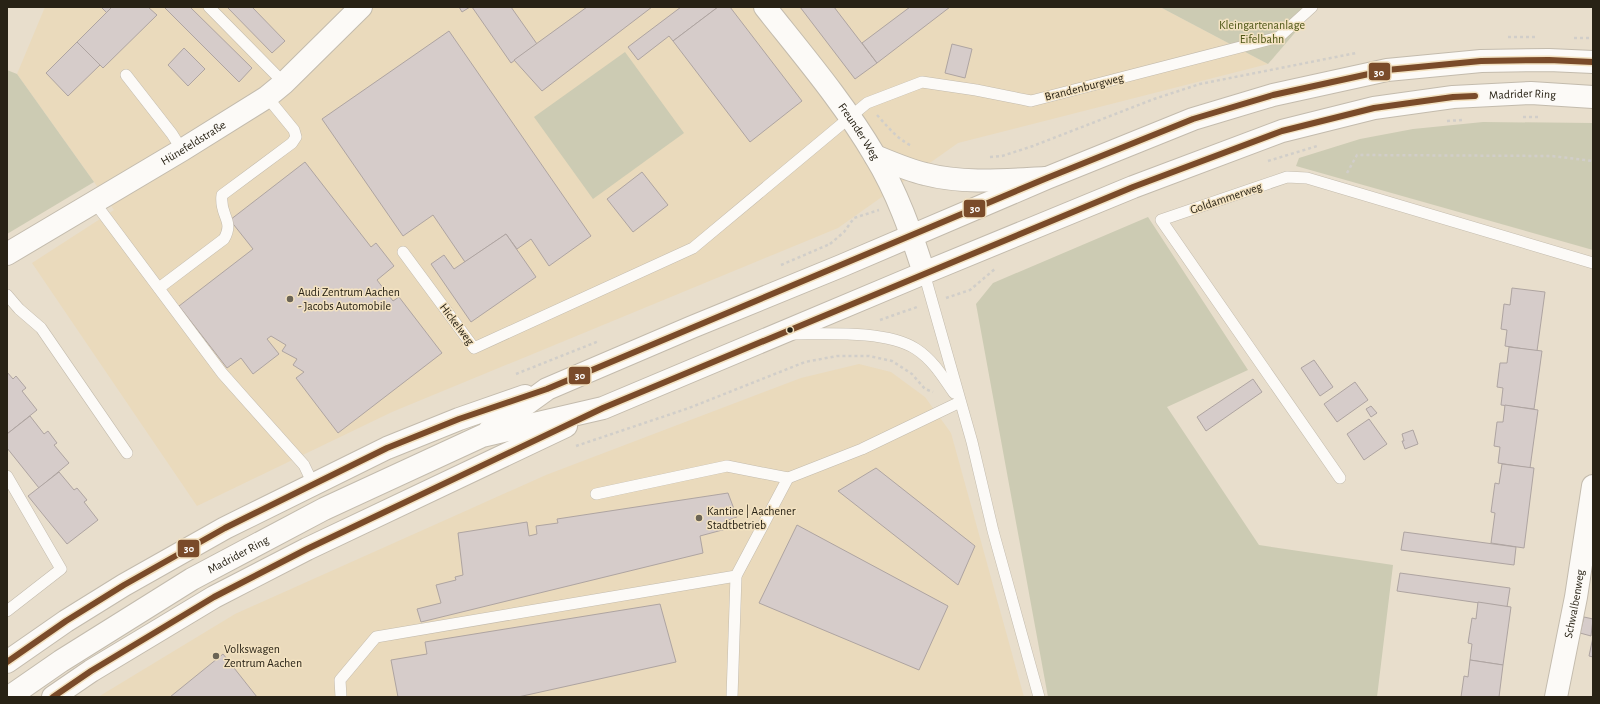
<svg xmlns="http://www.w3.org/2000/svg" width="1600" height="704" viewBox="0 0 1600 704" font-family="'Alegreya Sans',sans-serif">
<rect width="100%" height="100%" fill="#e8decc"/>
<g fill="#eadabc">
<path d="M45,7H1160L1268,64L958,143L838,228L392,412L197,506L32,263L114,210L17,74Z"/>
<path d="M859,364L891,372L925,397L951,433L1024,697H98L235,614L546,475L801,378Z"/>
</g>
<g fill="#cccbb3">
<path d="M1160,7H1317L1268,64Z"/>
<path d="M625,52L684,133L593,199L534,117Z"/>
<path d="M7,70L17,74L94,182L7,234Z"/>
<path d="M1483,122L1593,123V250L1296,166L1299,158L1360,139L1413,129Z"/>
<path d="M1148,217L1248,370L1167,407L1259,545L1393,565L1377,697H1048L976,304L993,283Z"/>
</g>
<g fill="#d6ccca" stroke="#aea4a1">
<path d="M101,7H112L107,13Z"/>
<path d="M112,7H148L157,15L103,68L77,42Z"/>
<path d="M164,7H190L252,68L239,82Z"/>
<path d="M227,7H252L285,41L272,53Z"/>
<path d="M459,7H470L462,12Z"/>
<path d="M472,7H511L537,44L511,63Z"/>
<path d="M587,7H652L542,91L514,60Z"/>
<path d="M681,7H718L673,41L669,36L638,60L628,47Z"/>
<path d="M718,7H730L802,101L750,142L673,41Z"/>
<path d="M800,7H834L877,63L855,79Z"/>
<path d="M910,7H950L877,63L862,43Z"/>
<path d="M449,31L591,236L549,266L531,239L517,249L506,234L465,262L433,215L403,236L322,119Z"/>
<path d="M77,42L100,65L68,96L46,73Z"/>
<path d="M952,44L972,49L965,78L945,73Z"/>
<path d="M184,48L205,69L188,86L168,65Z"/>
<path d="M305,162L371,247L376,243L394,266L377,280L393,301L399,297L442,353L338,433L296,378L304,372L293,365L297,359L282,351L286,345L271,336L267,339L279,354L253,374L241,358L227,368L179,306L253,249L230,220Z"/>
<path d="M642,172L668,205L633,232L607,199Z"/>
<path d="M506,234L536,277L471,322L431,264L444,255L454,269Z"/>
<path d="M1512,288L1545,292L1537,351L1505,346L1507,330L1501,329L1504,304L1510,305Z"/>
<path d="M1509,347L1542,351L1534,409L1501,405L1503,388L1497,387L1500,363H1507Z"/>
<path d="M1314,360L1333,387L1320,396L1301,368Z"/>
<path d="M7,372L13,379L16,376L26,388L22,391L37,410L7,434Z"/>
<path d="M1253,379L1262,392L1206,431L1197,417Z"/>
<path d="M1355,382L1368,400L1337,422L1324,404Z"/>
<path d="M1505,405L1538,410L1530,468L1498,463L1500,447L1494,446L1497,422H1503Z"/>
<path d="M1371,406L1377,413L1371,417L1366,409Z"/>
<path d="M30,416L44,434L48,431L57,443L54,445L69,463L39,488L7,448V434Z"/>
<path d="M1369,419L1387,444L1364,460L1347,434Z"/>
<path d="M1413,430L1418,444L1405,449L1402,441H1404L1402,434Z"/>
<path d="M1502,464L1534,468L1524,548L1491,543L1495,513L1491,512L1495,483L1499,484Z"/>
<path d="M876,468L975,546L958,585L838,491Z"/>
<path d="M59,472L74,490L77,488L87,500L84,502L98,520L67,544L28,496Z"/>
<path d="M728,493L737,517L725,521L726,529L700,536L703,553L421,622L417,609L441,603L436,585L456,580L455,577L463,575L458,533L527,522L529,536L537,534L536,526L558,523L557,519Z"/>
<path d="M797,525L948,606L919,670L759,603Z"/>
<path d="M1404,532L1516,547L1514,565L1401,550Z"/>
<path d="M1400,573L1510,588L1507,607L1397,591Z"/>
<path d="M1478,602L1511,607L1503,665L1470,660L1472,644L1468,643L1472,618L1476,619Z"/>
<path d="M660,604L676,662L518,697H398L391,660L427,654L425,642Z"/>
<path d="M1584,617L1593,619L1591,636L1580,633Z"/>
<path d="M1593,637V657L1589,656Z"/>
<path d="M223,654L257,697H170Z"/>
<path d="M1470,660L1503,665L1499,697H1461L1464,676L1468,677Z"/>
</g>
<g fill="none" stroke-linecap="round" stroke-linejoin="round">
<g stroke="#c3bbad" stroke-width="12">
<g id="service">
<path d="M209,7L284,83"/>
<path d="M126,75L172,134L182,150"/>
<path d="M95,203L222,373L304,465L313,484"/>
<path d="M403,252L474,348L693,248L867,103L922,82L976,90L1031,101L1279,37L1312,7"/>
<path d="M924,273L972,442L993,531L1039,697"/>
<path d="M159,288L224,239C235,220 219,216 222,195L292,143L296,137L294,130L267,97"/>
<path d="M7,295L19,309L41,328L127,453"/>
<path d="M792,334C827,334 886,330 916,349C933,360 943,377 954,393"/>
<path d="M7,476L61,569L7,611"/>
<path d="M1340,478L1161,220L1287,177L1307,178L1593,263"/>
<path d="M596,494L727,466L788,478"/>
<path d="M341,697L340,680L376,637L736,576"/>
<path d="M732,697L736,576L788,478L862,449L960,402"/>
</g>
</g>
<g stroke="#c3bbad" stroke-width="24">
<g id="minor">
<path id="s1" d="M765,7C803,55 844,103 875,156C897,192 911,232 924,273"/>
<path d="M875,156C892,163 908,170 925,174C963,184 1006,180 1045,178"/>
<path id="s2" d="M7,254L182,150L267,97L284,83L361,7"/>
<path id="s3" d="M1556,697L1576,597L1593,486"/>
</g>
</g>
<g stroke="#c3bbad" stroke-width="24">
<g id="primary">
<path d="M489,431L547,389L692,327L841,266L1047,178L1193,119L1273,95L1387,70L1481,61L1549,60L1593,62"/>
<path d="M7,662L66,621L124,585L225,528L387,448L459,419L525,396"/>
<path id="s4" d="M9,697L61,661L192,579L324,509L482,436L603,408L924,273L1133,187L1282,131L1374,108L1453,97L1531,93L1593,97"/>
<path d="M53,697L91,671L214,597L307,549L566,426"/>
</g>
</g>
<g stroke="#d1cec9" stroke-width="2.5" stroke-dasharray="3 3" stroke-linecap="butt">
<path d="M1508,37H1535"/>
<path d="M1574,38H1593"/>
<path d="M877,115C888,127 897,139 912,146"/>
<path d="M1523,117H1540"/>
<path d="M1447,121L1462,120"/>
<path d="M990,157L1002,156L1033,146L1154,99L1200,84L1356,53"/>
<path d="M1268,161L1317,146"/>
<path d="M1347,173L1357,155L1552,156L1593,161"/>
<path d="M830,244L844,232L854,218L879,210"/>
<path d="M781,265L830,244"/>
<path d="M946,298L970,290L996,268"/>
<path d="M880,320L917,307"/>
<path d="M516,374L599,341"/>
<path d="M576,446L689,408L805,362L837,356H869L892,361L912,374L925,389L933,392"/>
</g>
<use href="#service" stroke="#fcfaf7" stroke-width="11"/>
<use href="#minor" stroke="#fcfaf7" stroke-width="22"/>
<use href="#primary" stroke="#fcfaf7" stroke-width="22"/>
<g stroke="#f3e2c1" stroke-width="9">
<g id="bus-1">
<path d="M7,662L66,621L124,585L225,528L387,448L459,419L547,389L1047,178L1193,119L1273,95L1387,70L1481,61L1549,60L1593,62"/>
<path d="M53,697L91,671L214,597L307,549L603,408L1133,187L1282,131L1374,108L1453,97L1475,96"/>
</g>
</g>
<use href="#bus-1" stroke="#7a4b2a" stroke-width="6"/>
</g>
<g fill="#6b6455" stroke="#f3e2c1" stroke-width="1.5">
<circle cx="290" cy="299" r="4"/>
<circle cx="699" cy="518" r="4"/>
<circle cx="216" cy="656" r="4"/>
</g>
<circle fill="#282215" stroke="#f3e2c1" stroke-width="1.5" cx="790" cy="330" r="3.5"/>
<g text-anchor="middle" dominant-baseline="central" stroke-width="3" stroke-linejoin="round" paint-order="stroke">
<g font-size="12" fill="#4d5616" stroke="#f3e2c1">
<text x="1262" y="25">Kleingartenanlage<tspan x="1262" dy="14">Eifelbahn</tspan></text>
</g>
<g font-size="12" fill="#282215" stroke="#f3e2c1">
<text transform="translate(1084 87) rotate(-14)">Brandenburgweg</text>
<text stroke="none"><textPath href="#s4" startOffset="1643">Madrider Ring</textPath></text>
<text stroke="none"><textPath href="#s1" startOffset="156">Freunder Weg</textPath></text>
<text stroke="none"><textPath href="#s2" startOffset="217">Hünefeldstraße</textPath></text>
<text transform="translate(1226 198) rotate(-19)">Goldammerweg</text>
<text transform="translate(457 324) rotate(53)">Hickelweg</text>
<text stroke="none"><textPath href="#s4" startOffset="270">Madrider Ring</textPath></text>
<text stroke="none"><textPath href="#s3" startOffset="95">Schwalbenweg</textPath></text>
</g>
<g font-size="12" fill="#282215" stroke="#f3e2c1" text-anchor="start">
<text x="298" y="292">Audi Zentrum Aachen<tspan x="298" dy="14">- Jacobs Automobile</tspan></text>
<text x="707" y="511">Kantine | Aachener<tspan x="707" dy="14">Stadtbetrieb</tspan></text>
<text x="224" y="649">Volkswagen<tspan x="224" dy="14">Zentrum Aachen</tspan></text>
</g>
</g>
<g stroke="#f3e2c1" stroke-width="1.5">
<rect x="1368" y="62" width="23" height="19" rx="4" fill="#7a4b2a"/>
<rect x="963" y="199" width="23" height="19" rx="4" fill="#7a4b2a"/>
<rect x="568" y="366" width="23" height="19" rx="4" fill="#7a4b2a"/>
<rect x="177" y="539" width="23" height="19" rx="4" fill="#7a4b2a"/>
</g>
<g font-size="11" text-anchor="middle" font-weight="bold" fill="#fff">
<text x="1379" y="76">30</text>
<text x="975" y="212">30</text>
<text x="580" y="379">30</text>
<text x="189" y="552">30</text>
</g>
<rect width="1600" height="704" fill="none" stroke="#282215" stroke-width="16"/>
</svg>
